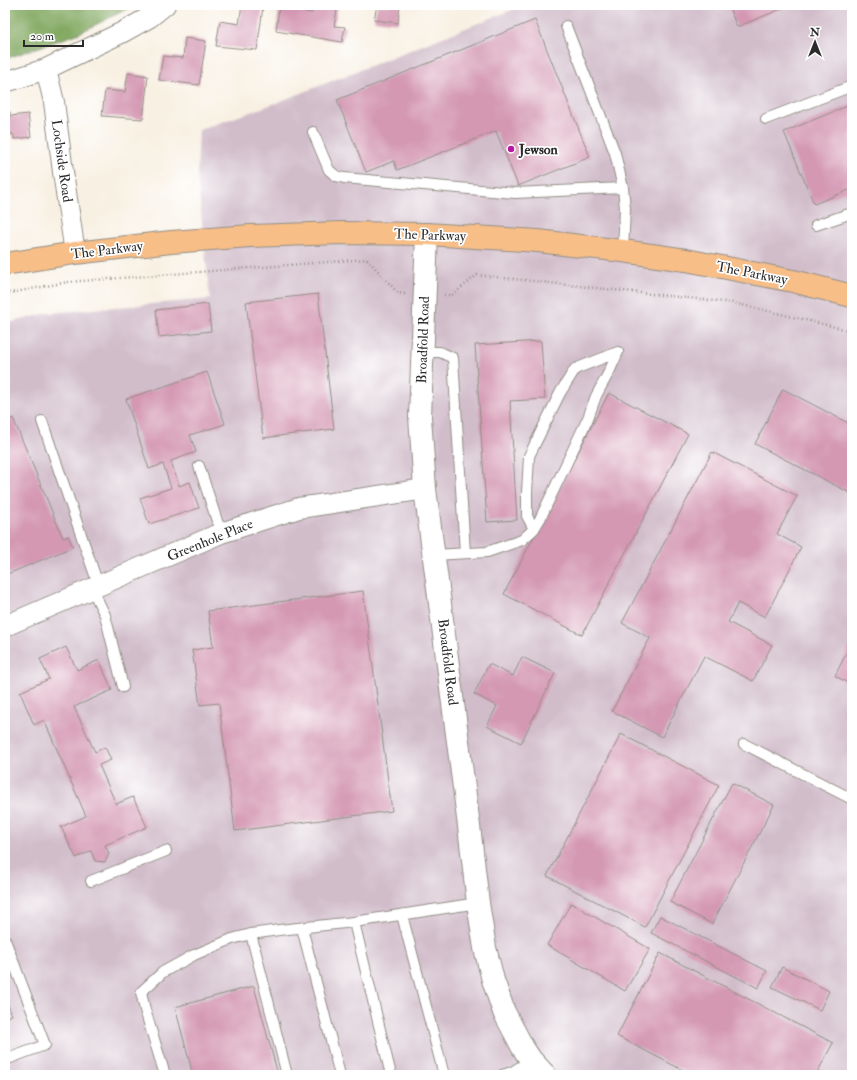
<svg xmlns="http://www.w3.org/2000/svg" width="857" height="1080" viewBox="0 0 857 1080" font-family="'IM FELL Double Pica',serif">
<rect width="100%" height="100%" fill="#fff"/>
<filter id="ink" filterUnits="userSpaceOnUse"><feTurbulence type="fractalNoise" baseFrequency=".025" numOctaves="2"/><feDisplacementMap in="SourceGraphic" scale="8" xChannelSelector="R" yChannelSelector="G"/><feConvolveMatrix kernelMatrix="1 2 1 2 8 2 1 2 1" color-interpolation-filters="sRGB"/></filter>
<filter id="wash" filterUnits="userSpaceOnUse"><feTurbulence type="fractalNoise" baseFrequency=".012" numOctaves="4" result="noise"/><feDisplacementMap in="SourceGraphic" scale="16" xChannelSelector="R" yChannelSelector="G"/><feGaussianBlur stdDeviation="0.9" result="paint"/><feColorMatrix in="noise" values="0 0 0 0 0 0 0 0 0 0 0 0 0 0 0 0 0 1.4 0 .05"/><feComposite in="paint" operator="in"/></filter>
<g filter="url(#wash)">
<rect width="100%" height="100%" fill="#f8f0e2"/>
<path fill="#d1bdca" d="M524,5H852V1075H5V324L48,313L210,299L197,174L199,130L276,103Z"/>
<path fill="#80a75e" stroke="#566944" d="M5,5H135L77,34L5,59Z"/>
<g id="blocks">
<g fill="#d498b2">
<path d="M242,5L263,7L257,50L216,46L220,21L239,24Z"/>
<path d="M313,5H338L334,26L345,27L342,42L276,31L279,8L312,13Z"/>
<path d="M377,5H400L398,23L374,20Z"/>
<path d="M728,5H791L737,27Z"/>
<path d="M535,20L590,157L518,186L496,131L397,170L394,161L366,172L337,100Z"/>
<path d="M185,38L206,41L199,85L159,80L163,56L183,58Z"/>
<path d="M128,73L148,76L143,119L102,116L105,90L125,92Z"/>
<path d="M852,104V189L814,204L784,132Z"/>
<path d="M10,112V116L28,114L31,137L14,139L13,134L5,135V113Z"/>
<path d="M318,294L334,429L263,438L246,302Z"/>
<path d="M208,304L211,331L159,337L156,310Z"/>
<path d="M541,341L545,399L510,401L517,520L487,522L475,345Z"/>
<path d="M207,372L225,424L190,435L196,452L171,461L179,486L190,482L199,508L149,524L140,498L171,488L163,464L149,469L126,399Z"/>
<path d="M783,389L852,425V494L755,444Z"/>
<path d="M609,393L688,434L582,635L504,594Z"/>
<path d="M13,418L63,538L68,536L73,547L5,575V421Z"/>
<path d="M712,452L797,496L777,534L801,547L765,617L738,603L728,622L772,645L753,681L704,656L662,737L612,711L650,638L622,623Z"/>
<path d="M363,591L392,811L235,831L219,703L200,705L192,650L213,647L208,611Z"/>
<path d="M852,641V685L835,676Z"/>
<path d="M66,647L77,670L99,660L112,690L74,707L95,752L105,747L111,760L99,765L116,804L133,797L147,827L105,845L109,854L105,862L95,861L91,851L76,858L61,827L86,816L44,720L34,725L20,692L49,679L40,659Z"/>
<path d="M522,657L555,673L521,743L487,726L497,706L474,694L489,664L513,676Z"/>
<path d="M621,734L719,785L645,927L547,876Z"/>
<path d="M732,783L774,805L712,924L670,902Z"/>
<path d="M571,903L650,949L625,991L547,945Z"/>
<path d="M660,916L767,971L758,988L651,933Z"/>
<path d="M660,953L833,1043L816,1075H692L617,1036Z"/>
<path d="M782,967L829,991L820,1010L772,987Z"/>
<path d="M254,986L278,1075H193L175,1007Z"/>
<path d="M5,997L12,1015L5,1018Z"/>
</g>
</g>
</g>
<g filter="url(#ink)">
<use href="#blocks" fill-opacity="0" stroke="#928e86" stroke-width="1"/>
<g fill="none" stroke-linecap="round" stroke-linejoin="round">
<g stroke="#928e86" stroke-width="12">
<g id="service">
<path d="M566,26L615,153L623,188L625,208L623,251"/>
<path d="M766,119L852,86"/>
<path d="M313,132L329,170L336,176L344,178L515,193L623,188"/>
<path d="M816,225L852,213"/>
<path d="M422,352H440L453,358L465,553"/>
<path d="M42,421L99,587"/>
<path d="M199,466L221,533"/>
<path d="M434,555L487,552L522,540L534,529L540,519L588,418L596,396L610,370L618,352L575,369L560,393L529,456L527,493V516L534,529"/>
<path d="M92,589L105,615L123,687"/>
<path d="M744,744L852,799"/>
<path d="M91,881L166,851"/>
<path d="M402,915L444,1075"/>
<path d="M354,922L391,1075"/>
<path d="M302,928L340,1075"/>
<path d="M251,934L287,1075"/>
<path d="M5,940L45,1045L5,1060"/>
<path d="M165,1075L145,1010L141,992L163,972L194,955L232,939L251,934L279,930L354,922L478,903"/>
<path d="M502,1075L512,1072L531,1060"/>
</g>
</g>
<g stroke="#928e86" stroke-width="22">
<g id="minor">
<path d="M46,69L54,102L63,172L75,253"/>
<path d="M5,82L12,80L46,69L121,33L150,17L165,5"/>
<path d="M5,626L221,533L299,508L425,489"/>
</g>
</g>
<g stroke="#928e86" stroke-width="24">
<path id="tertiary" d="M427,234L420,417L425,489L469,826L478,903L485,948L493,980L504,1012L523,1048L531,1060L545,1075"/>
</g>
<g stroke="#928e86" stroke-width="24">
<path id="primary" d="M5,264L75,253L171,242L250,236L342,233L427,234L538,241L623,251L686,260L793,281L852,296"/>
</g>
<g stroke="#928e86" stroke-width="2.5" stroke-dasharray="1 3" stroke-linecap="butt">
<path d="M5,294L68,282L367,259L398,293L405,294"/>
<path d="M444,295H452L477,275L734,303L852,331"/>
</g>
<use href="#service" stroke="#fff" stroke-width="10"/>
<use href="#minor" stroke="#fff" stroke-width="20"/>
<use href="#tertiary" stroke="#fff" stroke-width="22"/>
<use href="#primary" stroke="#f7be88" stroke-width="22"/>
</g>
</g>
<circle fill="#b5179e" stroke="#fff" stroke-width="1.5" cx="511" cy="149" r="4"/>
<g text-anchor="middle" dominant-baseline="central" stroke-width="3.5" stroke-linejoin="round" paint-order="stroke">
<g font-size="14" font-weight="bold" fill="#2b2b2b" stroke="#fff" text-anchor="start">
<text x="519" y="149">Jewson</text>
</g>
<g font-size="14" fill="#2b2b2b" stroke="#fff">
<text transform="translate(62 161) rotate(82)">Lochside Road</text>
<text transform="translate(430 235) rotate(2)">The Parkway</text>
<text transform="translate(107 250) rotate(-7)">The Parkway</text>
<text transform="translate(752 273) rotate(11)">The Parkway</text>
<text transform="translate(423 340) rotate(-88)">Broadfold Road</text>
<text transform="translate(210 540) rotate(-22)">Greenhole Place</text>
<text transform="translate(448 662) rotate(83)">Broadfold Road</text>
</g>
</g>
<rect width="857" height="1080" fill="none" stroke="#fff" stroke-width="20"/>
<g transform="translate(815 42)" stroke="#ffffff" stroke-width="3" paint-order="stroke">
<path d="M0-3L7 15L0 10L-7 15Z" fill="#2b2b2b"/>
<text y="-6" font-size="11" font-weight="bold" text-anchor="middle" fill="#2b2b2b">N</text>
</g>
<path d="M24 40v6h59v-6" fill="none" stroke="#2b2b2b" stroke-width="2"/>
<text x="30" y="40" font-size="12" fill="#2b2b2b" stroke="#ffffff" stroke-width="3" paint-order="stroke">20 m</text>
</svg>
